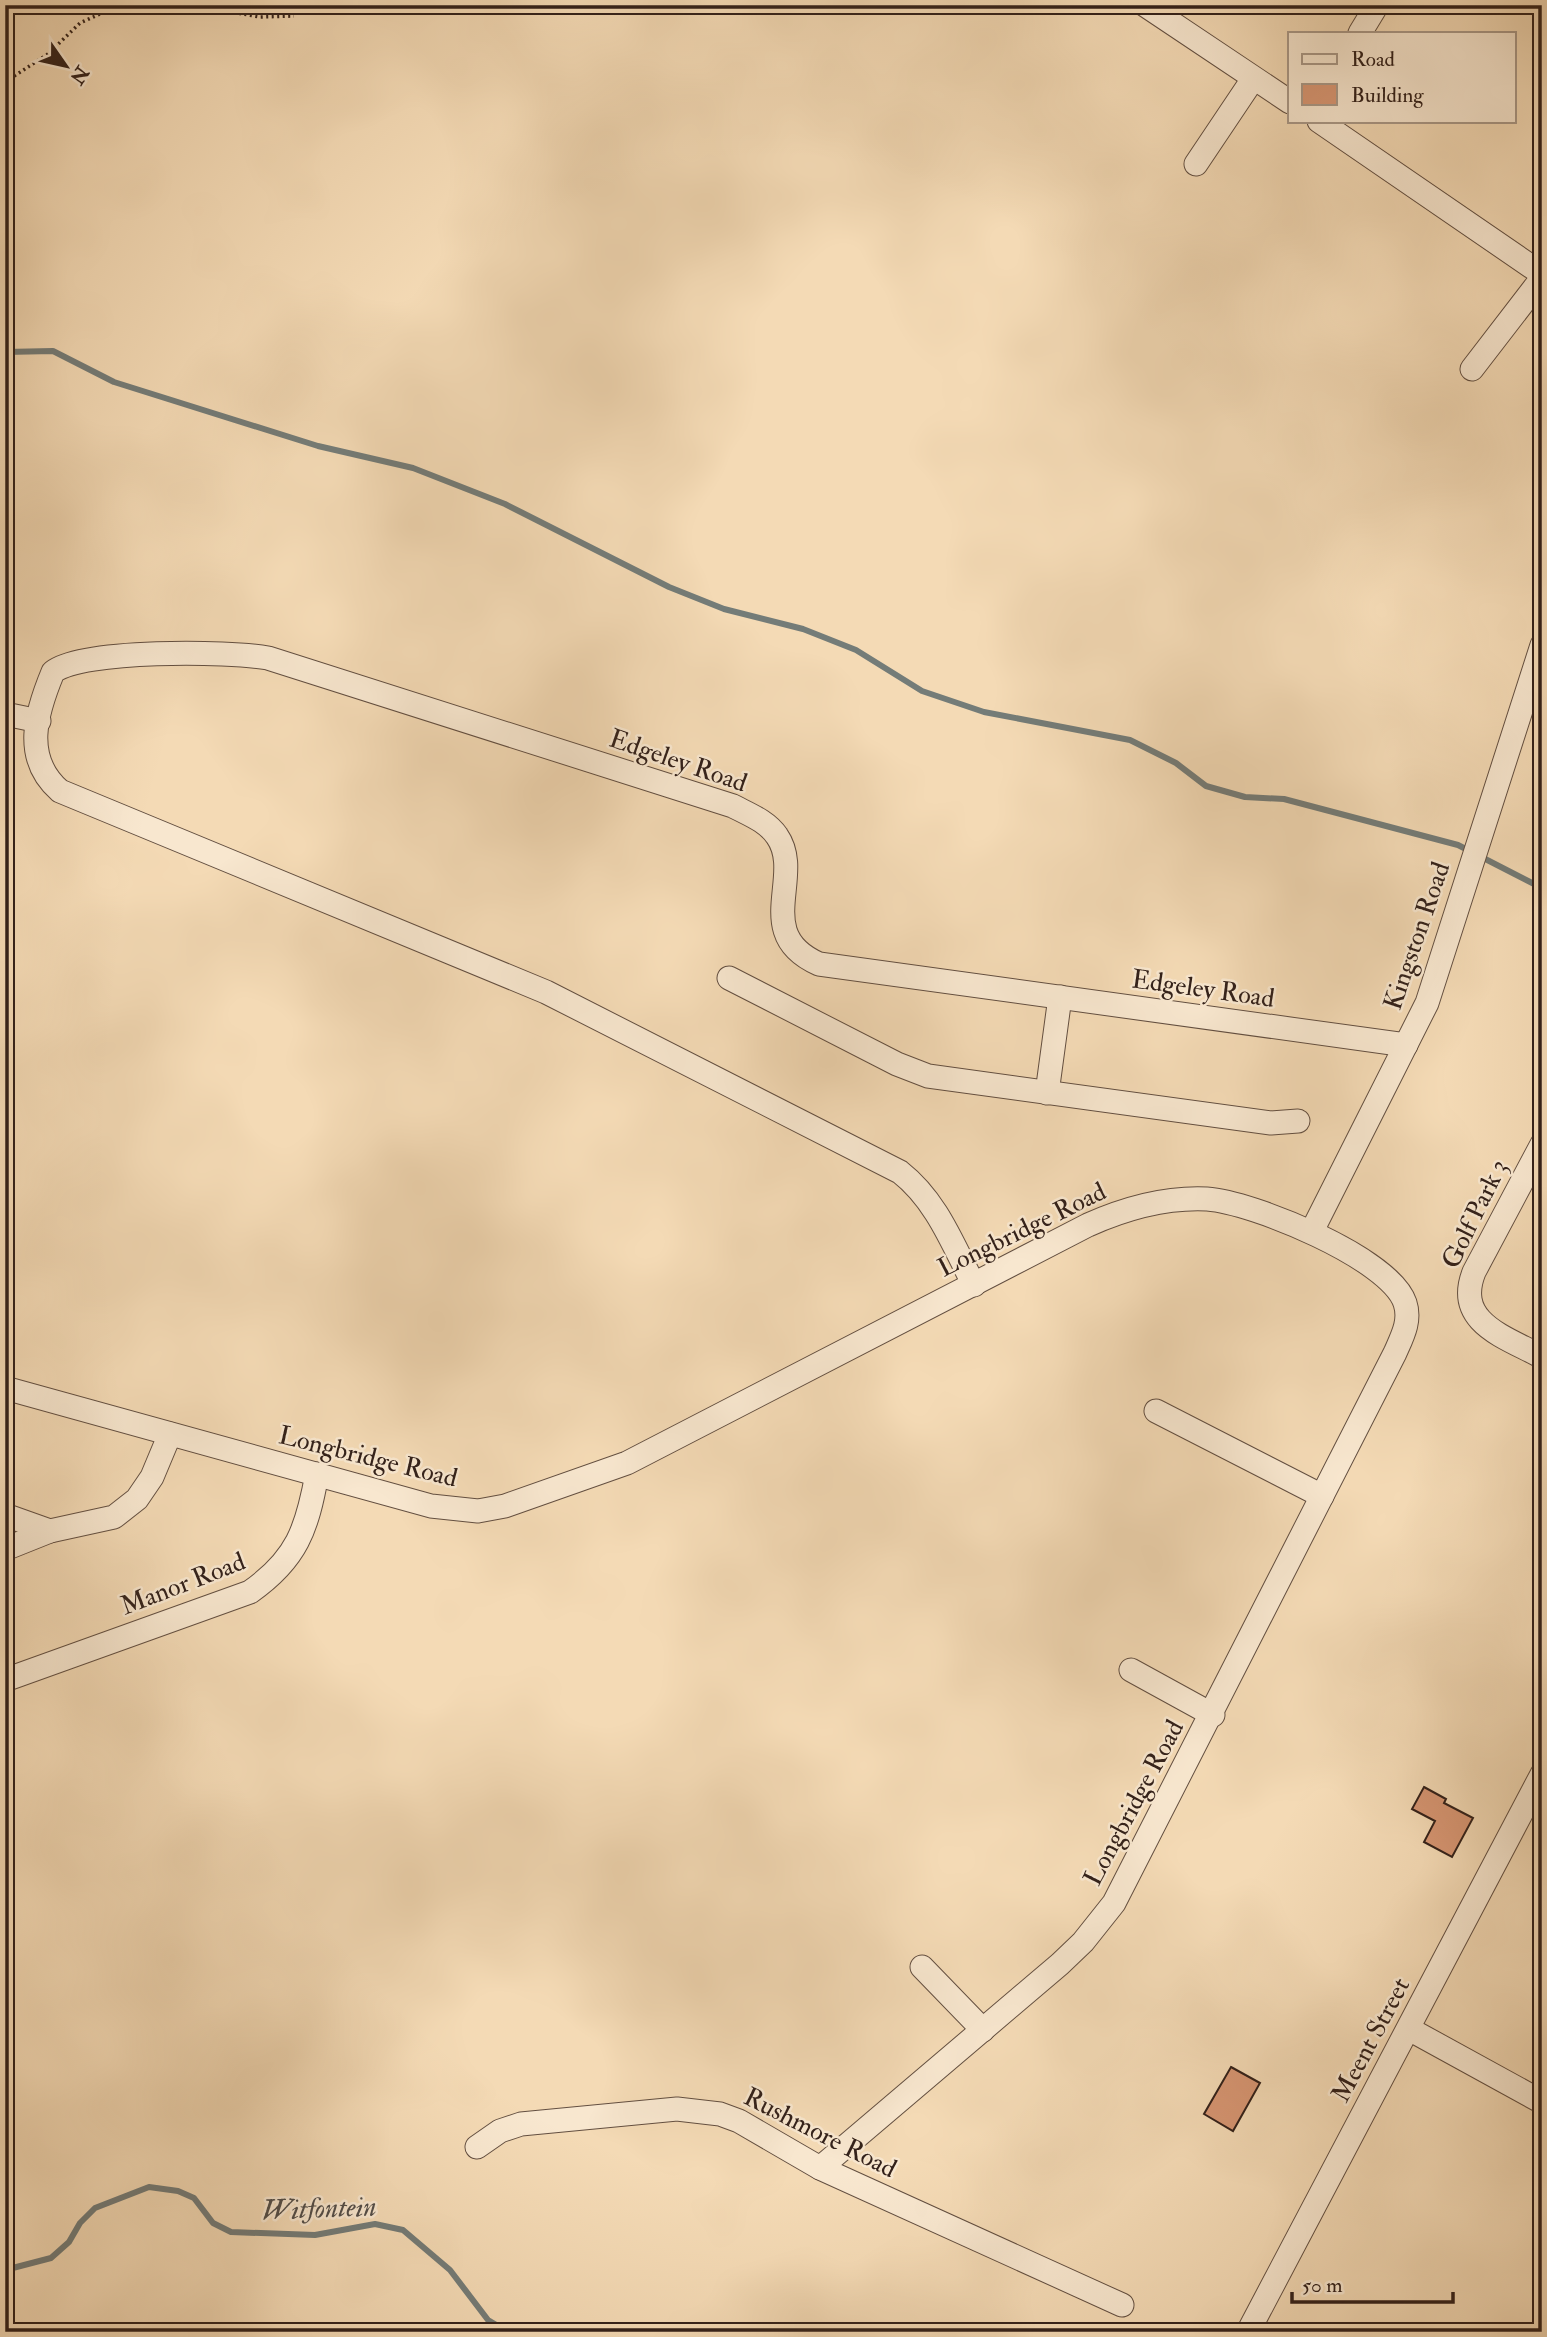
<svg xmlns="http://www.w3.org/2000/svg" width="1547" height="2337" viewBox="0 0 1547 2337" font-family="'IM FELL Double Pica',serif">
<rect width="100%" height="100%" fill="#f4dab5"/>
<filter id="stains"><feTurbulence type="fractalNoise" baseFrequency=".00286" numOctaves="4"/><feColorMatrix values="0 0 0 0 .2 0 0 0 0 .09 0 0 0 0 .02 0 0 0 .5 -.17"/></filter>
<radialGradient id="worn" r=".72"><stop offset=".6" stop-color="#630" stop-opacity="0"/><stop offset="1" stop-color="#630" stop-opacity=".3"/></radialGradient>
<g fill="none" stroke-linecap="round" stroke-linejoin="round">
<g stroke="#747c78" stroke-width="6">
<path d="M5,352L53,351L114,382L318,446L413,468L505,504L669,587L724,609L803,629L856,650L922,691L984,712L1130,740L1176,763L1206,786L1245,797L1284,799L1458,845L1542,888"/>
<path d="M5,2270L51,2258L69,2242L80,2223L95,2208L149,2187L178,2191L194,2198L213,2223L231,2232L315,2235L375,2224L403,2230L450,2270L488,2320L508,2332"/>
</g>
</g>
<g fill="#d79673" stroke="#33211a" stroke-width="2">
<path d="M1424,1787L1446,1799L1444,1803L1473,1818L1452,1857L1424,1842L1435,1821L1412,1809Z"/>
<path d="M1231,2067L1260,2083L1233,2131L1204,2114Z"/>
</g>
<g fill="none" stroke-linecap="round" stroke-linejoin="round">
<g stroke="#634f41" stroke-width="25">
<g id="minor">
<path d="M1145,5L1290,102"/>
<path d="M1360,33L1377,5"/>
<path d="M1319,121L1542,274"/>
<path d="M1196,164L1253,79"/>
<path d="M1472,369L1542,278"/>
<path d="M5,714L39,721"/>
<path d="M729,978L897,1064L928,1076L1271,1123L1298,1121"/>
<path d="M1047,1093L1060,997"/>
<path d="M1542,1144L1474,1272C1454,1323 1506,1337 1542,1357"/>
<path d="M1312,1231L1427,1003L1542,645"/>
<path d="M974,1285C953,1245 937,1201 900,1172L546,992L60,791C22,758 36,713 53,672C82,649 229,651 268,658L733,806C748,814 767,821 777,836C805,876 751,934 819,964L1406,1045"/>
<path d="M5,1388L431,1506L478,1511L505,1506L627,1463L1088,1225C1126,1208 1165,1197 1207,1199C1252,1202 1390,1258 1405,1303C1411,1321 1402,1337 1395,1353L1114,1903L1083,1942L1060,1964L820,2168"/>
<path d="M1156,1411L1322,1496"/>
<path d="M5,1515L50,1531"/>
<path d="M5,1549L50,1531L114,1517L137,1499L152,1477L170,1434"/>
<path d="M1131,1670L1213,1715"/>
<path d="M5,1680L250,1592C297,1559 307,1529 317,1474"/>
<path d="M922,1967L983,2030"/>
<path d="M1409,2029L1542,2102"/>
<path d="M477,2147L500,2131L521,2124L677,2109L720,2114L739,2121L820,2168L1122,2305"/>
<path d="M1248,2332L1542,1774"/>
</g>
</g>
<path stroke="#33211a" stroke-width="3.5" stroke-dasharray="2 3.5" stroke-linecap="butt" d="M5,82L48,54L80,23L111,9L203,7L260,17L294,16"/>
<use href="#minor" stroke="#f8e7cf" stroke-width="23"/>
</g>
<g text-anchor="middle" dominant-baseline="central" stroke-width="5" stroke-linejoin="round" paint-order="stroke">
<g font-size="26" fill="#33211a" stroke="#f8e7cf">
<text transform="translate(678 761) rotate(19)">Edgeley Road</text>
<text transform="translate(1417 936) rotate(-71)">Kingston Road</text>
<text transform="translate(1203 989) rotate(8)">Edgeley Road</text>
<text transform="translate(1475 1214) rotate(-64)">Golf Park 3</text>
<text transform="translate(1022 1230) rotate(-26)">Longbridge Road</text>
<text transform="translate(368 1457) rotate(14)">Longbridge Road</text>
<text transform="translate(183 1584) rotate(-21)">Manor Road</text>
<text transform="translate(1134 1803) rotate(-62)">Longbridge Road</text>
<text transform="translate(1371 2040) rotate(-62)">Meent Street</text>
<text transform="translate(820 2133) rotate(27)">Rushmore Road</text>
</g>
<g font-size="28" font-style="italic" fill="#534e49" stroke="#f8e7cf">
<text transform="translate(319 2209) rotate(-2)">Witfontein</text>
</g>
</g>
<rect width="1547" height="2337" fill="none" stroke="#f4dab5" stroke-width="28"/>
<rect x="7" y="7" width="1533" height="2323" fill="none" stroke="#33211a" stroke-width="3.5"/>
<rect x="14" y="14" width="1519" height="2309" fill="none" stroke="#33211a" stroke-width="2"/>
<rect x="1288" y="32" width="228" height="91" fill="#f8e7cf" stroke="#a99887" stroke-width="2"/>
<rect x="1302" y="54" width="35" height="10" fill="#f8e7cf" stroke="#a99887" stroke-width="2"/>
<text x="1351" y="66" font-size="21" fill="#33211a">Road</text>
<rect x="1302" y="84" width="35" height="21" fill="#d79673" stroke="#a99887" stroke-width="2"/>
<text x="1351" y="102" font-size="21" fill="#33211a">Building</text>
<g transform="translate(66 66) rotate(124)" stroke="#f8e7cf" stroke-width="5" paint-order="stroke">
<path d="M0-5L12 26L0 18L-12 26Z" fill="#33211a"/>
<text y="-10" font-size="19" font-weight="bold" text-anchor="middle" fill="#33211a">N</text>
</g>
<path d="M1292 2292v10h161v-10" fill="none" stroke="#33211a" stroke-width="3.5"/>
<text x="1302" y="2292" font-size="21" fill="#33211a" stroke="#f8e7cf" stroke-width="5" paint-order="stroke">50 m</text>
<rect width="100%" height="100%" filter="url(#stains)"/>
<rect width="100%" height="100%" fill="url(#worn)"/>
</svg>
